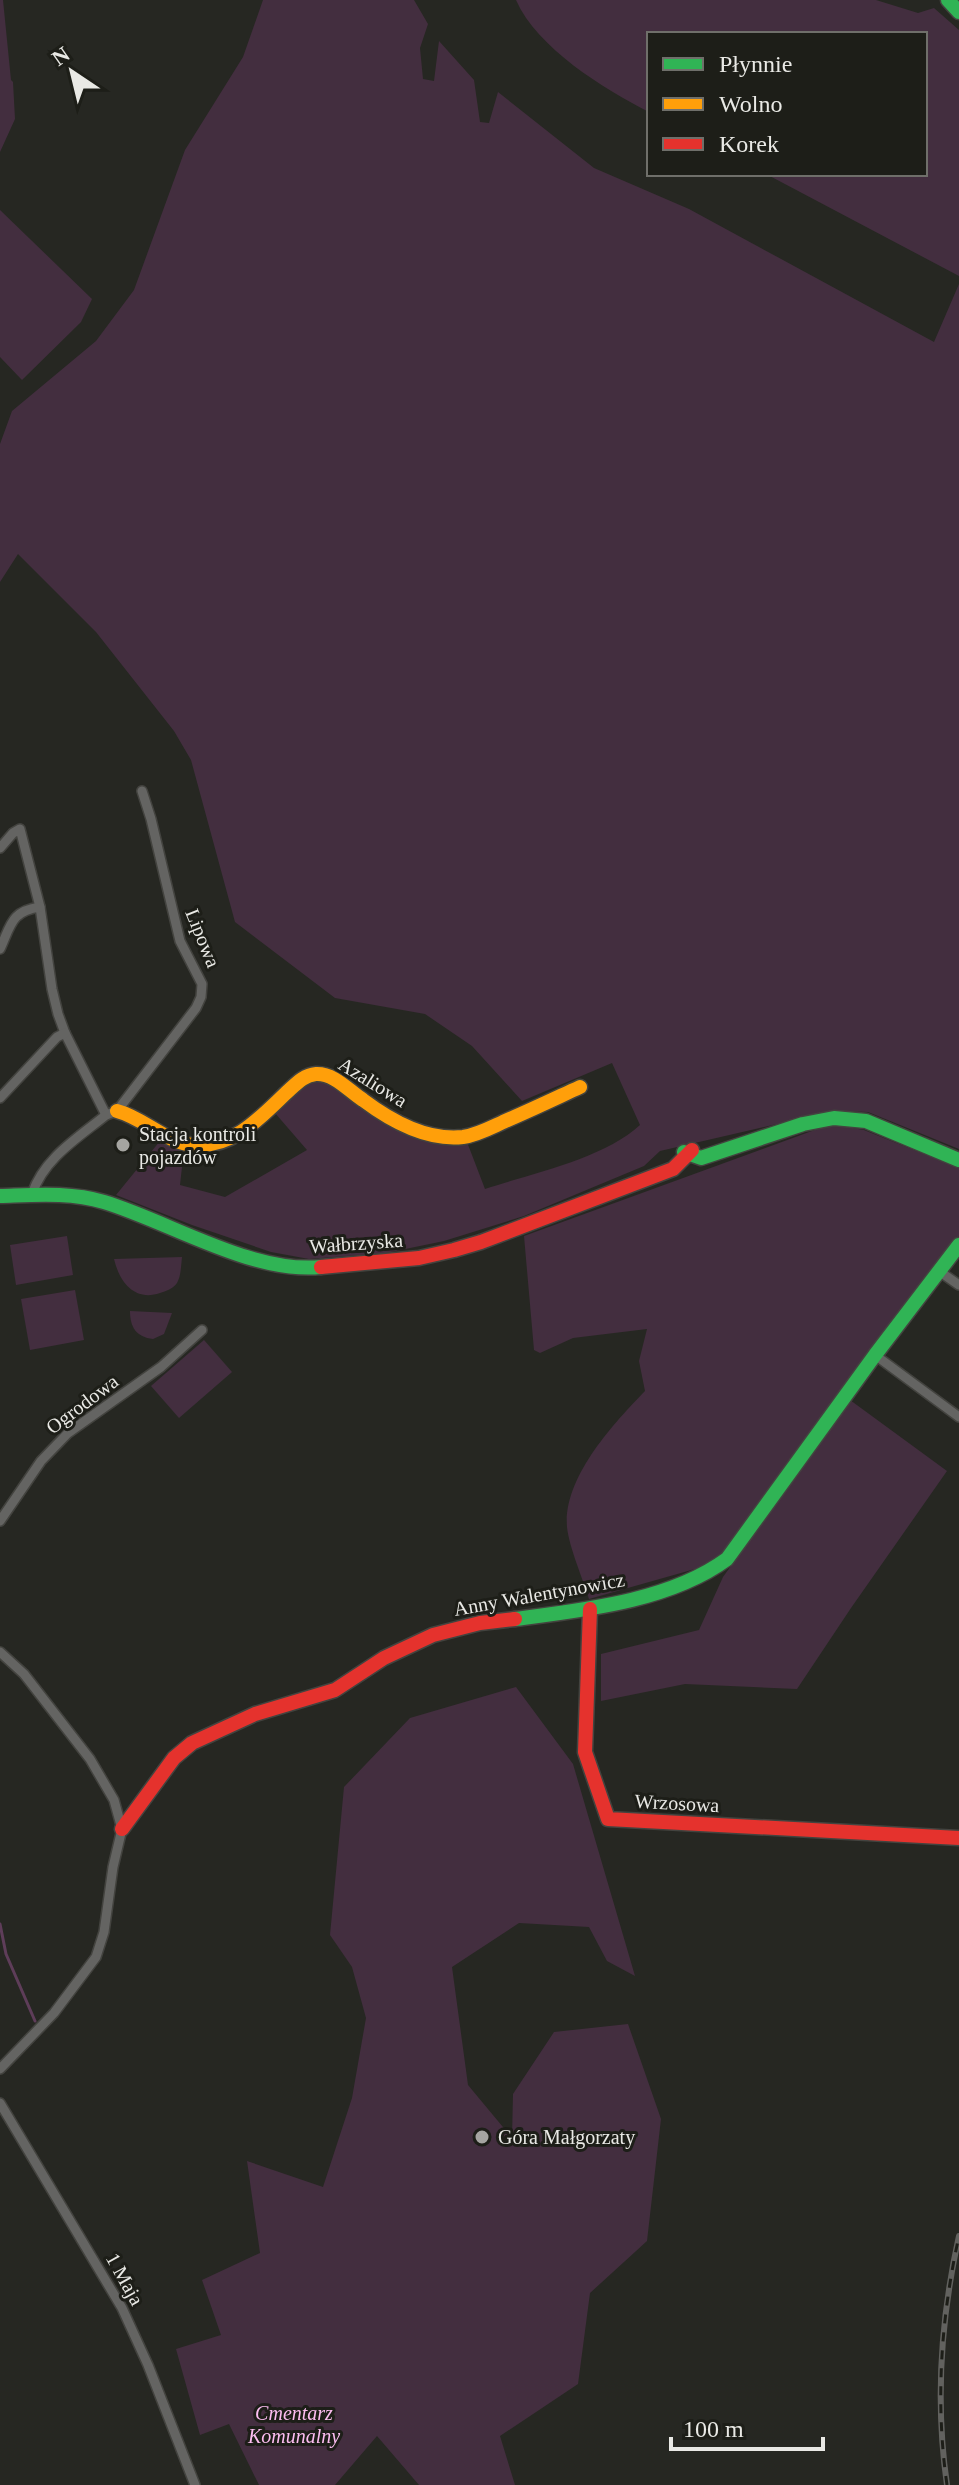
<svg xmlns="http://www.w3.org/2000/svg" width="959" height="2485" viewBox="0 0 959 2485" font-family="'Times New Roman',serif">
<rect width="100%" height="100%" fill="#262722"/>
<g fill="#432e3f">
<path d="M0,0H3L11,80L13,82L15,119L0,152Z"/>
<path d="M263,0H414L428,24L420,48L423,79L434,81L439,41L474,80L480,122L489,123L498,92L594,168L689,209L934,342L959,284V1149L868,1112L833,1111L660,1151L644,1166L524,1216L444,1241L386,1253L309,1259L271,1252L192,1225L116,1195L160,1141L184,1149L180,1185L225,1197L307,1150L275,1113L308,1082L320,1077L381,1117L467,1142L485,1189C533,1173 603,1159 640,1125L612,1063L522,1101L472,1046L425,1014L335,998L235,922L191,760L174,731L96,632L18,554L0,582V444L12,411L96,341L134,290L185,150L243,57Z"/>
<path d="M516,0H876L918,13L934,8L959,30V276L766,174H925V34H649V112C604,89 537,48 516,0Z"/>
<path d="M0,210L92,299L81,322L22,380L0,357Z"/>
<path d="M831,1124L864,1130L959,1168V1236L846,1384L722,1554L702,1567L589,1599C583,1579 569,1547 567,1527C563,1478 613,1424 645,1391L639,1361L647,1329L573,1338L540,1353L534,1350L524,1236Z"/>
<path d="M67,1236L73,1275L16,1285L10,1245Z"/>
<path d="M182,1257C181,1266 181,1276 177,1283C173,1289 166,1291 160,1293C134,1302 119,1281 114,1259Z"/>
<path d="M75,1290L84,1340L30,1350L21,1299Z"/>
<path d="M130,1311L172,1313L164,1334L153,1339C136,1337 130,1327 130,1311Z"/>
<path d="M204,1340L232,1372L179,1418L151,1386Z"/>
<path d="M850,1400L947,1471L851,1608L797,1689L685,1684L601,1701V1654L699,1630L723,1577Z"/>
<path d="M516,1687L573,1764L635,1976L607,1961L589,1927L519,1923L452,1967L468,2085L512,2138L513,2094L554,2032L628,2024L661,2119L647,2241L590,2293L578,2384L500,2436L515,2485H419L377,2436L335,2485H259L229,2424L200,2435L176,2349L221,2335L202,2280L260,2253L247,2161L323,2187L352,2098L366,2018L352,1967L330,1935L344,1787L410,1718Z"/>
</g>
<g fill="none" stroke-linecap="round" stroke-linejoin="round">
<path stroke="#5e3d59" stroke-width="3" d="M0,1924L6,1954L35,2021"/>
<g stroke="#43433f" stroke-width="12">
<g id="street">
<path d="M0,848L13,833L20,829L40,907L52,989L58,1014L65,1033L106,1115"/>
<path d="M0,949C11,925 11,911 40,907"/>
<path d="M0,1098L57,1037L65,1033"/>
<path d="M32,1194C44,1158 79,1137 106,1115L117,1111L196,1008L201,997L202,984L180,941L151,819L142,791"/>
<path d="M939,1271L959,1285"/>
<path d="M875,1355L959,1417"/>
<path d="M0,1521L41,1461L68,1433L161,1367L202,1330"/>
<path d="M0,1652L24,1674L90,1759L114,1800L122,1829L113,1867L104,1932L96,1957L54,2013L0,2069"/>
<path d="M0,2103L122,2308L148,2365L195,2485"/>
</g>
</g>
<g stroke="#43433f" stroke-width="17">
<g id="fast">
<path d="M948,0L959,12"/>
<path d="M684,1152L701,1158L803,1124L834,1118L866,1121L959,1160"/>
<path d="M0,1196C35,1195 70,1192 104,1202C170,1222 252,1274 321,1267"/>
<path d="M515,1619C584,1610 670,1601 727,1559L875,1355L959,1245"/>
</g>
</g>
<g stroke="#43433f" stroke-width="17">
<path id="slow" d="M117,1111C144,1118 166,1143 194,1145C233,1148 260,1118 286,1093C295,1085 303,1075 316,1074C334,1073 349,1091 363,1100C391,1121 427,1141 463,1137C477,1135 490,1128 503,1122C529,1111 554,1099 580,1087"/>
</g>
<g stroke="#43433f" stroke-width="17">
<g id="jam">
<path d="M321,1267L419,1258L454,1250L481,1242L673,1169L692,1150"/>
<path d="M590,1609L585,1752L608,1819L959,1838"/>
<path d="M122,1829L174,1758L192,1743L255,1714L335,1690L384,1658L433,1635L480,1623L515,1619"/>
</g>
</g>
<use href="#street" stroke="#646462" stroke-width="9"/>
<use href="#fast" stroke="#30b455" stroke-width="14"/>
<use href="#slow" stroke="#ff9f0a" stroke-width="14"/>
<use href="#jam" stroke="#e5322d" stroke-width="14"/>
<g stroke="#62625f" stroke-width="6">
<path id="rail" d="M947,2485C935,2402 941,2317 959,2236"/>
</g>
<use href="#rail" stroke="#1d1e18" stroke-width="3" stroke-dasharray="9" stroke-linecap="butt"/>
</g>
<g fill="#a5a5a1" stroke="#1d1e18" stroke-width="3">
<circle cx="123" cy="1145" r="8"/>
<circle cx="482" cy="2137" r="8"/>
</g>
<g text-anchor="middle" dominant-baseline="central" stroke-width="6" stroke-linejoin="round" paint-order="stroke">
<g font-size="20" fill="#e9e9e5" stroke="#1d1e18">
<text transform="translate(203 938) rotate(68)">Lipowa</text>
<text transform="translate(373 1082) rotate(32)">Azaliowa</text>
<text transform="translate(356 1243) rotate(-4)">Wałbrzyska</text>
<text transform="translate(82 1404) rotate(-37)">Ogrodowa</text>
<text transform="translate(539 1594) rotate(-10)">Anny Walentynowicz</text>
<text transform="translate(677 1803) rotate(3)">Wrzosowa</text>
<text transform="translate(125 2279) rotate(61)">1 Maja</text>
</g>
<g font-size="20" fill="#e9e9e5" stroke="#1d1e18" text-anchor="start">
<text x="139" y="1134">Stacja kontroli<tspan x="139" dy="23">pojazdów</tspan></text>
<text x="498" y="2137">Góra Małgorzaty</text>
</g>
<g font-size="20" font-style="italic" fill="#fcbdf1" stroke="#1d1e18">
<text x="294" y="2413">Cmentarz<tspan x="294" dy="23">Komunalny</tspan></text>
</g>
</g>
<rect x="647" y="32" width="280" height="144" fill="#1d1e18" stroke="#6f6f6a" stroke-width="2"/>
<rect x="663" y="58" width="40" height="12" fill="#30b455" stroke="#6f6f6a" stroke-width="2"/>
<text x="719" y="72" font-size="24" fill="#e9e9e5">Płynnie</text>
<rect x="663" y="98" width="40" height="12" fill="#ff9f0a" stroke="#6f6f6a" stroke-width="2"/>
<text x="719" y="112" font-size="24" fill="#e9e9e5">Wolno</text>
<rect x="663" y="138" width="40" height="12" fill="#e5322d" stroke="#6f6f6a" stroke-width="2"/>
<text x="719" y="152" font-size="24" fill="#e9e9e5">Korek</text>
<g transform="translate(72 72) rotate(325)" stroke="#1d1e18" stroke-width="6" paint-order="stroke">
<path d="M0-6L14 30L0 20L-14 30Z" fill="#e9e9e5"/>
<text y="-12" font-size="22" font-weight="bold" text-anchor="middle" fill="#e9e9e5">N</text>
</g>
<path d="M671 2437v12h152v-12" fill="none" stroke="#e9e9e5" stroke-width="4"/>
<text x="683" y="2437" font-size="24" fill="#e9e9e5" stroke="#1d1e18" stroke-width="6" paint-order="stroke">100 m</text>
</svg>
